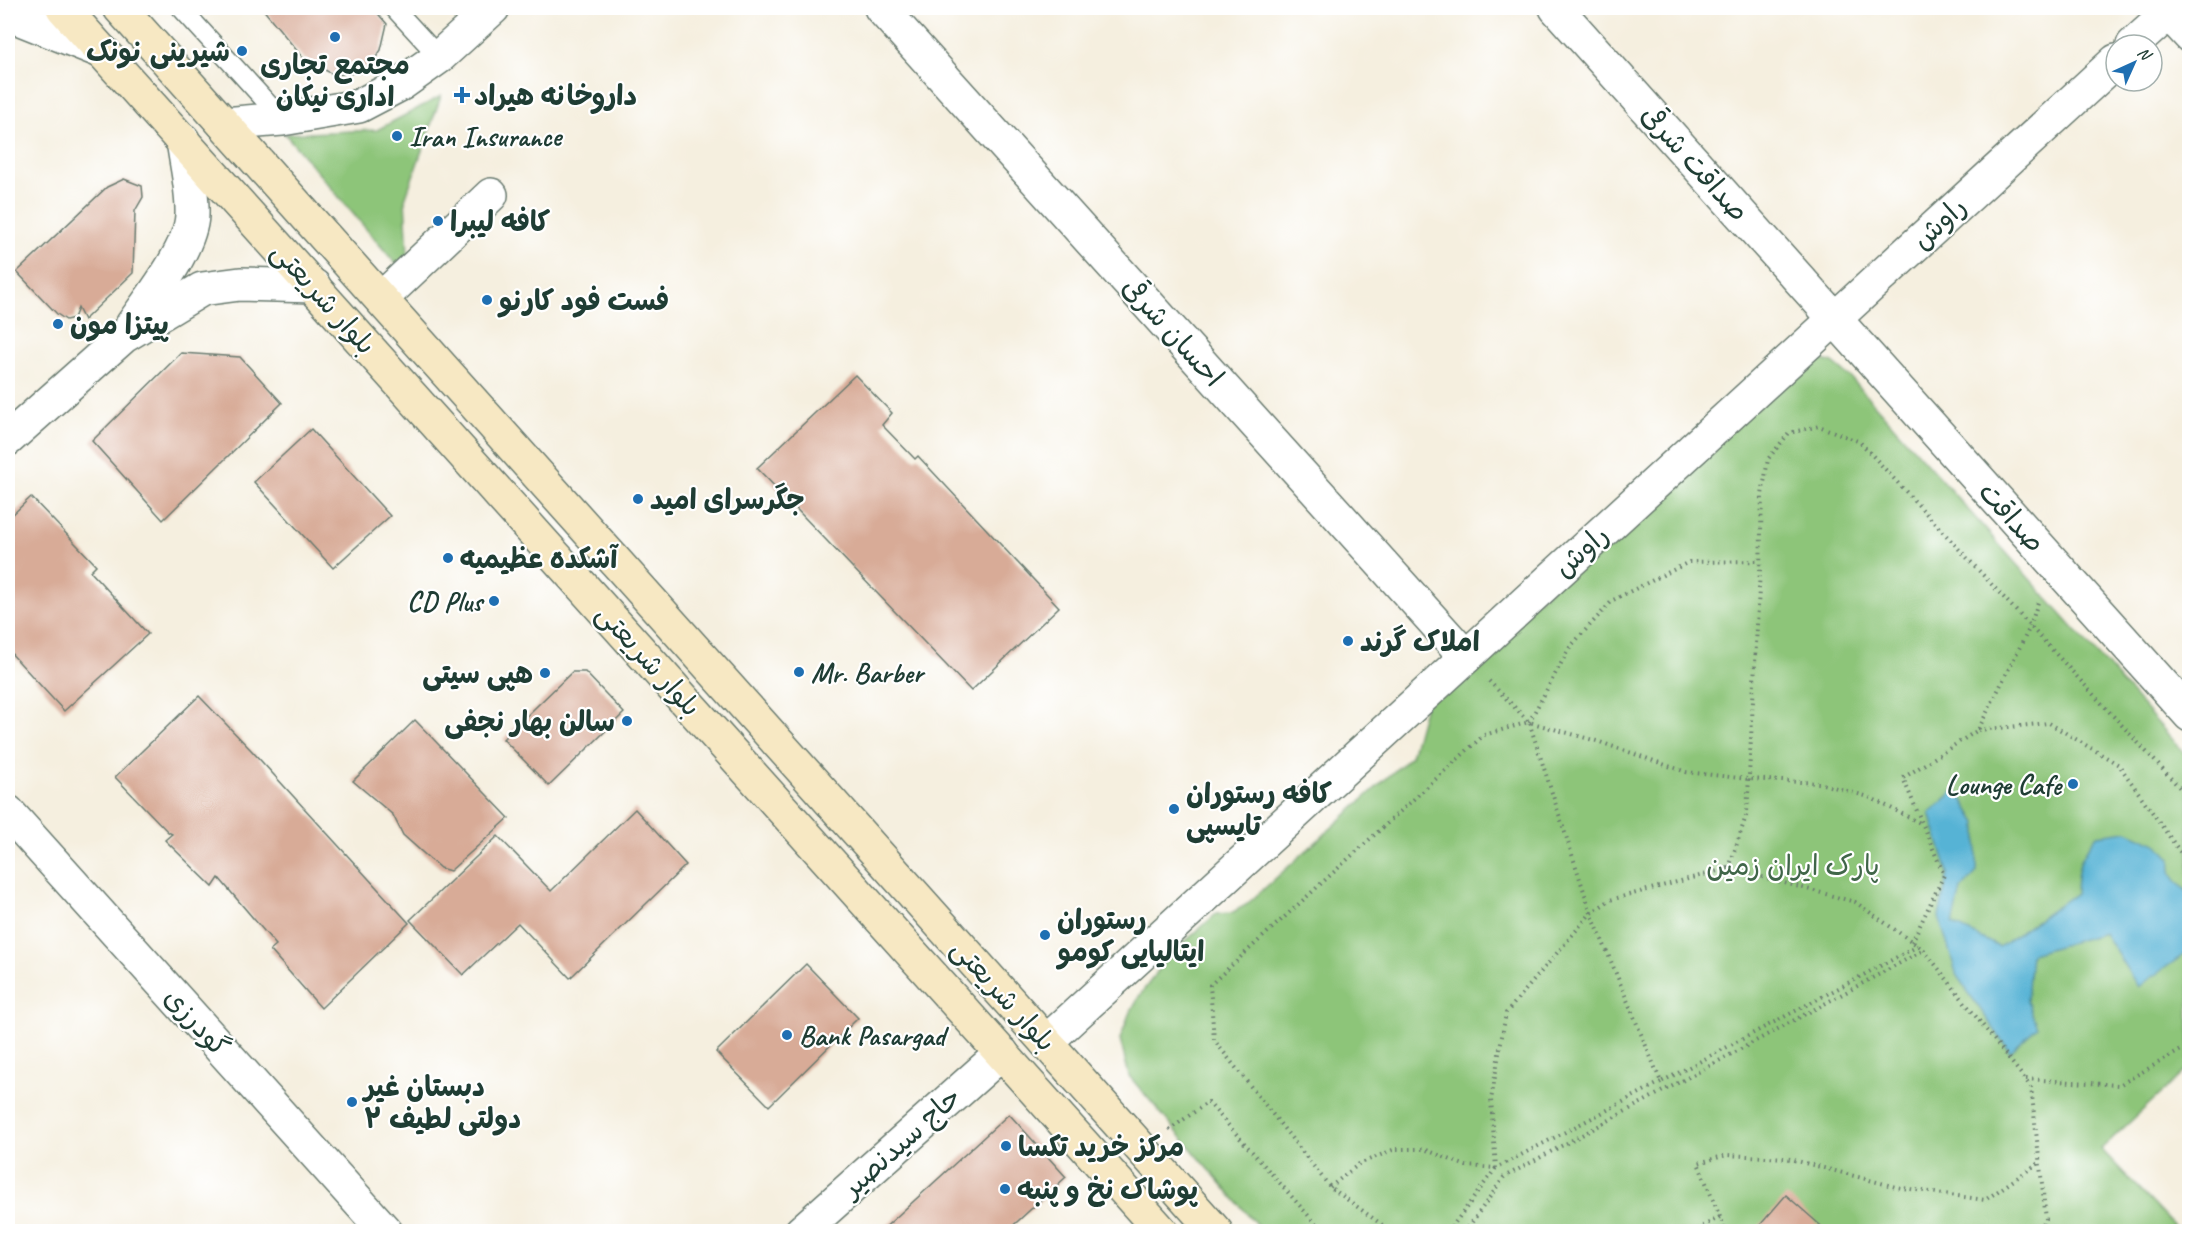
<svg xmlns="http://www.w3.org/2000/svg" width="2197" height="1239" viewBox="0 0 2197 1239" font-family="Caveat,'Playpen Sans Arabic',sans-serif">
<rect width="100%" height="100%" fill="#fff"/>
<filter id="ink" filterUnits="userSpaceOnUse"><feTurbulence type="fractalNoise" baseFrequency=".0167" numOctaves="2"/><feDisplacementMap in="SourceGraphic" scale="12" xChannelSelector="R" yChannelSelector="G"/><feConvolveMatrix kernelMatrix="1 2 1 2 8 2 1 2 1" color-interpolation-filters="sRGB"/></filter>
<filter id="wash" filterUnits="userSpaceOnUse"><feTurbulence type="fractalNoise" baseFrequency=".008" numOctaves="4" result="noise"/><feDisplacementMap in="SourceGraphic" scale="24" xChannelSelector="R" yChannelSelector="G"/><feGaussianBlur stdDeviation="1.35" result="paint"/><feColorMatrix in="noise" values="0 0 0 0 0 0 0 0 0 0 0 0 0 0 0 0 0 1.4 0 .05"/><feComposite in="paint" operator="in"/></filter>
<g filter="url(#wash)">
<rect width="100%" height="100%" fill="#f5efdf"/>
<g fill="#8dc579" stroke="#568156" stroke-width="1.5">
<path d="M441,96L405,199L408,256L396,264L285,134L377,130Z"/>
<path d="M1813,357L1833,363L1850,377L2189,758V1067L2101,1149L2179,1231H1262L1129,1076L1120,1039L1129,1014L1140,995L1169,956L1216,914L1231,913L1246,905L1411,756L1427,698Z"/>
</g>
<path fill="#57b3d5" stroke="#3b7884" stroke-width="1.5" d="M1956,789L1977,823V872L1961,889L1953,924L1999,947L2076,893C2077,863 2080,858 2097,835L2127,831L2159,845L2171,859C2169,878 2176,881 2189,893V951L2138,987L2104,933L2031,954L2027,1001L2037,1027L2010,1052L1957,976L1939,917L1948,873L1930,813Z"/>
<g id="blocks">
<g fill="#d8ab97">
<path d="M262,8H373L387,24L381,50L366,72L334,75L303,58Z"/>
<path d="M124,179L142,186L143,197L135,211L133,273L84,320L78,308L74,318L66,320L57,314L17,272L107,187Z"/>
<path d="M181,353L240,357L282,403L163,520L92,441Z"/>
<path d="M855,375L892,413L882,425L915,459L918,456L1059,607L971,691L757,468Z"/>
<path d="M311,429L390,516L333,568L254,482Z"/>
<path d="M31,497L96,565L90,571L148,634L64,711L8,650V519Z"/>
<path d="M572,672H585L624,713L549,786L503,739Z"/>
<path d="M199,696L252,751L409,923L321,1008L270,950L276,945L219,878L213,887L165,840L172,834L168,832L115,777Z"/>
<path d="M415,720L509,818L450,871L440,868L403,835L393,815L353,781Z"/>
<path d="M635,809L686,865L570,978L518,923L463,975L410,920L498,836L551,891Z"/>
<path d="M806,964L858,1018L769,1106L716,1052Z"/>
<path d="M1009,1114L1066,1177L1006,1232H880Z"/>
<path d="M1786,1195L1828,1232H1754Z"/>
</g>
</g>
</g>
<g filter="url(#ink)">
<use href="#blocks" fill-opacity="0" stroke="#6a7b70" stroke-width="1.5"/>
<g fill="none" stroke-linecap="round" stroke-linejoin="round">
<g stroke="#6a7b70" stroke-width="21">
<g id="service">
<path d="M181,8L282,119"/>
<path d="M394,8L439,57"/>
</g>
</g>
<g stroke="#6a7b70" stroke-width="36">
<g id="minor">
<path d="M881,8L1466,657"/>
<path d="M1556,8L2190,715"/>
<path d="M2164,8L2190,36"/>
<path d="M8,14L103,52"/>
<path d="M2133,45L2174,8"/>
<path d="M381,299L491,195"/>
<path d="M8,812L386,1232"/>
<path d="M1046,1042L2116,61"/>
<path d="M801,1232L1002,1053"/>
</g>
</g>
<g stroke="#6a7b70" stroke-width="36">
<g id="tertiary">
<path d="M224,124L282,119L359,106L401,84L439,57L493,8"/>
<path d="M132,325C151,298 191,248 192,215C193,190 186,164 183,140"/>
<path d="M8,439L124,336L202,289L240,284L314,286"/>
</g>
</g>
<g stroke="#6a7b70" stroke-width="36">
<g id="secondary">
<path d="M63,8L1162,1232"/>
<path d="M120,8L1216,1232"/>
</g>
</g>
<g stroke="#6a7b70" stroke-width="4" stroke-dasharray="1.5 4.5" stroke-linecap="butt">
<path d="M1489,681L1529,722L1600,742L1686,772L1748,779L1819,783L1869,797L1922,824"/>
<path d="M1529,722L1570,647L1613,600L1689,562L1760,561"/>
<path d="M1978,730L2049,723L2119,765L2190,866"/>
<path d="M1729,868L1747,813L1760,570L1762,495L1768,459L1789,433L1819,426L1860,442L2190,799"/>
<path d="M1912,942L1944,875L1903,778L1978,730L2030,627L2039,599"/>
<path d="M2026,1079L2119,1085L2183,1049L2190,1043"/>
<path d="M1661,1082L1496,1168L1491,1100L1506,1013L1591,913L1610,900L1729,868L1855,902L1924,950L2031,1087L2046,1219L2039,1232"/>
<path d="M1169,1130L1208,1102L1323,1232"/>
<path d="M1330,1187L1359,1164L1395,1149H1424L1466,1166L1496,1168"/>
<path d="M1720,1217L1698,1163L1727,1155L1786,1158L1896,1187L1985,1200L2040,1162"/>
<path d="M1392,1232L1330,1187L1214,1040L1210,985L1484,735L1529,722L1591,913L1661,1082L1918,946"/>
<path d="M1448,1232L1496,1168"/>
<path d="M1465,1232L1504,1177L1924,950"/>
<path d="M1692,1232L1720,1217L1727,1232"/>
</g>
<use href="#service" stroke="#fff" stroke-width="18"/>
<use href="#minor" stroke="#fff" stroke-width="33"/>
<use href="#tertiary" stroke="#fff" stroke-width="33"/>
<use href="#secondary" stroke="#f7e8c3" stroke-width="33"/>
</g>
</g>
<g fill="#1f6fb2" stroke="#fff" stroke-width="2">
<circle cx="335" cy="37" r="6"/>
<circle cx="242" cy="51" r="6"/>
<path d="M459 86h6v6h6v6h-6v6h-6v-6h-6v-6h6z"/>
<circle cx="397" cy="136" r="6"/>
<circle cx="438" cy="221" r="6"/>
<circle cx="487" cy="300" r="6"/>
<circle cx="58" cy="324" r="6"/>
<circle cx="638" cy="499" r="6"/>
<circle cx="448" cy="558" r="6"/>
<circle cx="494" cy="601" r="6"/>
<circle cx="1348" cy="641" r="6"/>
<circle cx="799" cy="672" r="6"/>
<circle cx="545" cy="673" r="6"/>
<circle cx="627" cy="721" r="6"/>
<circle cx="2073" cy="784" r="6"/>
<circle cx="1174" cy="809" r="6"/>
<circle cx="1045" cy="935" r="6"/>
<circle cx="787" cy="1035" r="6"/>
<circle cx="352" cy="1102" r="6"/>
<circle cx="1006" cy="1146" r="6"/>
<circle cx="1005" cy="1189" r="6"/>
</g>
<g text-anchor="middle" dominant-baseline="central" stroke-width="4.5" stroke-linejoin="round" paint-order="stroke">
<g font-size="28" font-weight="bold" fill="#1f3d34" stroke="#fff" text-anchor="start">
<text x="230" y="51" text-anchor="end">شیرینی نونک</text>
<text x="335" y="64" text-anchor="middle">مجتمع تجاری<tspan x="335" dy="32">اداری نیکان</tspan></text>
<text x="474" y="95">داروخانه هیراد</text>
<text x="409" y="136">Iran Insurance</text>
<text x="450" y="221">کافه لیبرا</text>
<text x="499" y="300">فست فود کارنو</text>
<text x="70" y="324">پیتزا مون</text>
<text x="650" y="499">جگرسرای امید</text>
<text x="460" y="558">آشکده عظیمیه</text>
<text x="482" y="601" text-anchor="end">CD Plus</text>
<text x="1360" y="641">املاک گرند</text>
<text x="811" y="672">Mr. Barber</text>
<text x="533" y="673" text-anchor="end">هپی سیتی</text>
<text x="615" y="721" text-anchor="end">سالن بهار نجفی</text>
<text x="2061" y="784" text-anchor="end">Lounge Cafe</text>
<text x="1186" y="793">کافه رستوران<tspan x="1186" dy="32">تایسپی</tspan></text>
<text x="1057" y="919">رستوران<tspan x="1057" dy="32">ایتالیایی کومو</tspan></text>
<text x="799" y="1035">Bank Pasargad</text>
<text x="364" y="1086">دبستان غیر<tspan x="364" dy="32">دولتی لطیف ۲</tspan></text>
<text x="1018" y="1146">مرکز خرید تکسا</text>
<text x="1017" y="1189">پوشاک نخ و پنبه</text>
</g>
<g font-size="28" fill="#1f3d34" stroke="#fff">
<text transform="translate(1695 163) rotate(48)">صداقت شرقی</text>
<text transform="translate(1939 223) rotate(-43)">راوش</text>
<text transform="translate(324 298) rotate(48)">بلوار شریعتی</text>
<text transform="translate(1173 332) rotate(48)">احسان شرقی</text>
<text transform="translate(2012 517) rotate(48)">صداقت</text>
<text transform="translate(1581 551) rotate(-42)">راوش</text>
<text transform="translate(649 660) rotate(48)">بلوار شریعتی</text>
<text transform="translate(1004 995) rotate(48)">بلوار شریعتی</text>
<text transform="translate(197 1022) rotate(48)">گودرزی</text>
<text transform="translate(901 1142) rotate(-42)">حاج سیدنصیر</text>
</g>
<g font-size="28" fill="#406649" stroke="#fff">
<text x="1793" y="865">پارک ایران زمین</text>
</g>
</g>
<rect width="2197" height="1239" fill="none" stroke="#fff" stroke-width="30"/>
<g transform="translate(2134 63) rotate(45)"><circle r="28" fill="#ffffff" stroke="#a5b1ae" stroke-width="1.5"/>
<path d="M0-4.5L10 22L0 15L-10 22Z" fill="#1f6fb2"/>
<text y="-9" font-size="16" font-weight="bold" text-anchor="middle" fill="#1f3d34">N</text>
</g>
</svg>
